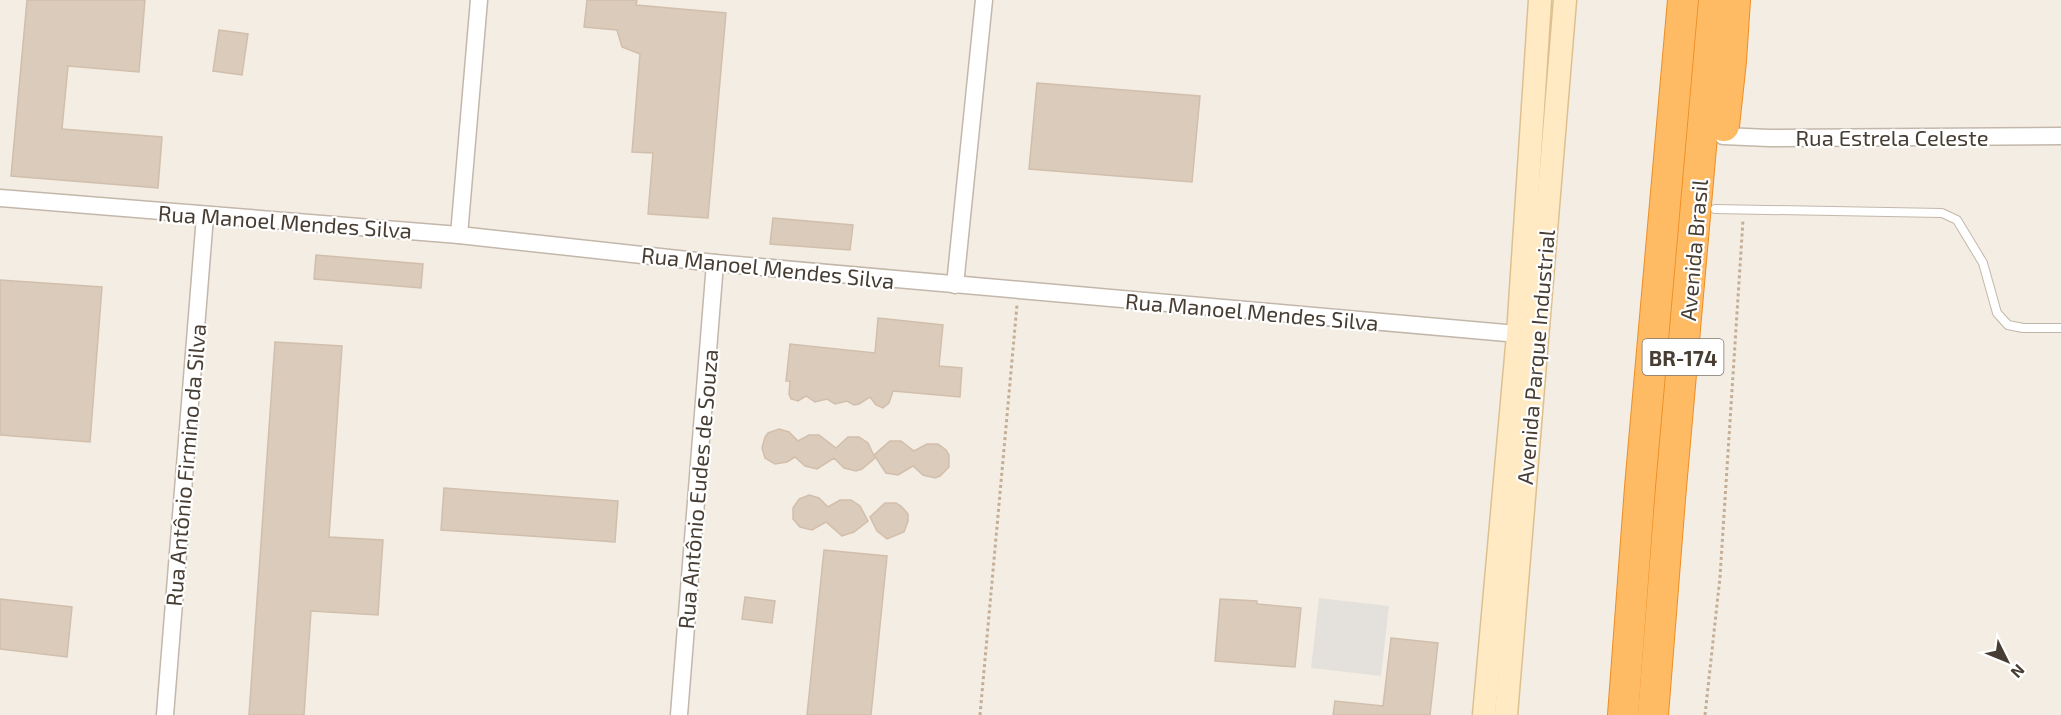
<svg xmlns="http://www.w3.org/2000/svg" width="2061" height="715" viewBox="0 0 2061 715" font-family="'Exo 2',sans-serif">
<rect width="100%" height="100%" fill="#f4ede4"/>
<path fill="#e4e1dd" d="M1319,598L1389,606L1381,676L1311,668Z"/>
<g fill="#dacbbb" stroke="#d2bfab" stroke-width="1.5">
<path d="M27,0H145L139,72L68,66L62,129L162,137L158,188L11,176Z"/>
<path d="M587,0H637L636,5L726,13L708,218L648,214L653,153L632,152L640,54L622,47L617,30L584,27Z"/>
<path d="M219,30L248,34L242,75L213,71Z"/>
<path d="M1037,83L1200,96L1192,182L1029,169Z"/>
<path d="M773,218L853,225L850,250L770,244Z"/>
<path d="M316,255L423,264L421,288L314,279Z"/>
<path d="M0,280L102,287L90,442L0,435Z"/>
<path d="M878,318L943,325L939,366L962,368L960,397L893,391L889,403L883,408L876,405L870,397L859,404L854,405L847,401L835,404L827,399L815,402L806,396L798,401L791,399L789,394L790,381H786L790,344L875,353Z"/>
<path d="M275,342L342,346L329,537L383,540L378,615L311,611L304,715H249Z"/>
<path d="M779,429L789,432L798,441L809,435H819L836,448L848,437H859L868,443L875,458L862,469L856,471L844,468L834,458L817,469L805,466L795,457L787,462L775,464L765,458L762,448L765,437L768,433Z"/>
<path d="M890,441H901L914,451L927,444H938L946,450L949,455V467L940,476L935,478L923,475L913,466L898,475L886,473L874,455Z"/>
<path d="M444,488L618,501L615,542L441,530Z"/>
<path d="M809,495L819,498L828,507L840,500H851L860,506L868,521L854,532L842,536L826,522L812,530L800,527L793,519V508L799,499Z"/>
<path d="M885,503H896L901,506L908,514V521L904,532L887,539L877,531L870,517Z"/>
<path d="M824,550L887,556L871,715H807Z"/>
<path d="M745,597L775,601L772,623L742,619Z"/>
<path d="M0,599L72,607L67,657L0,649Z"/>
<path d="M1220,599L1257,601V604L1301,608L1295,667L1215,661Z"/>
<path d="M1391,638L1438,643L1430,715H1333L1335,701L1383,706Z"/>
</g>
<g fill="none" stroke-linecap="round" stroke-linejoin="round">
<g stroke="#c3b7a9" stroke-width="10">
<path id="lane" d="M1715,209L1942,213L1957,220L1983,263L1997,313L2008,325L2023,328H2061"/>
</g>
<g stroke="#c3b7a9" stroke-width="19">
<g id="street">
<path d="M1723,136L1769,138L2061,136"/>
<path d="M0,198L459,235L715,263L1529,335"/>
<path d="M459,235L479,0"/>
<path d="M955,285L984,0"/>
<path d="M165,715L205,216"/>
<path d="M679,715L715,263"/>
</g>
</g>
<g stroke="#dcc091" stroke-width="25">
<g id="secondary">
<path d="M1484,715L1518,335L1540,0"/>
<path d="M1506,715L1565,0"/>
</g>
</g>
<g stroke="#ee8e24" stroke-width="32">
<g id="highway">
<path d="M1724,126L1731,61L1735,0"/>
<path d="M1623,715L1640,487L1683,0"/>
<path d="M1653,715L1670,499L1714,0"/>
</g>
</g>
<g stroke="#c4ae95" stroke-width="3" stroke-dasharray="3 3" stroke-linecap="butt">
<path d="M980,715L1017,305"/>
<path d="M1705,715L1720,577L1743,220"/>
</g>
<use href="#lane" stroke="#fff" stroke-width="8"/>
<use href="#street" stroke="#fff" stroke-width="16"/>
<use href="#secondary" stroke="#ffeac3" stroke-width="22"/>
<use href="#highway" stroke="#ffba64" stroke-width="30"/>
</g>
<g text-anchor="middle" dominant-baseline="central" stroke-width="4.5" stroke-linejoin="round" paint-order="stroke">
<rect fill="#fff" stroke="#7e7770" stroke-width="1.5" x="1642.5" y="339" width="81" height="36" rx="4.5"/>
<g font-size="21" font-weight="bold" fill="#473d33">
<text x="1683" y="357">BR-174</text>
</g>
<g font-size="22" fill="#473d33" stroke="#fff">
<text x="1892" y="137">Rua Estrela Celeste</text>
<text transform="translate(285 221) rotate(4)">Rua Manoel Mendes Silva</text>
<text transform="translate(1693 250) rotate(-85)">Avenida Brasil</text>
<text transform="translate(768 267) rotate(6)">Rua Manoel Mendes Silva</text>
<text transform="translate(1252 311) rotate(5)">Rua Manoel Mendes Silva</text>
<text transform="translate(1535 357) rotate(-85)">Avenida Parque Industrial</text>
<text transform="translate(185 465) rotate(-85)">Rua Antônio Firmino da Silva</text>
<text transform="translate(697 489) rotate(-85)">Rua Antônio Eudes de Souza</text>
</g>
</g>
<g transform="translate(2007 661) rotate(133)" stroke="#ffffff" stroke-width="4.5" paint-order="stroke">
<path d="M0-4.5L10 22L0 15L-10 22Z" fill="#473d33"/>
<text y="-9" font-size="16" font-weight="bold" text-anchor="middle" fill="#473d33">N</text>
</g>
</svg>
